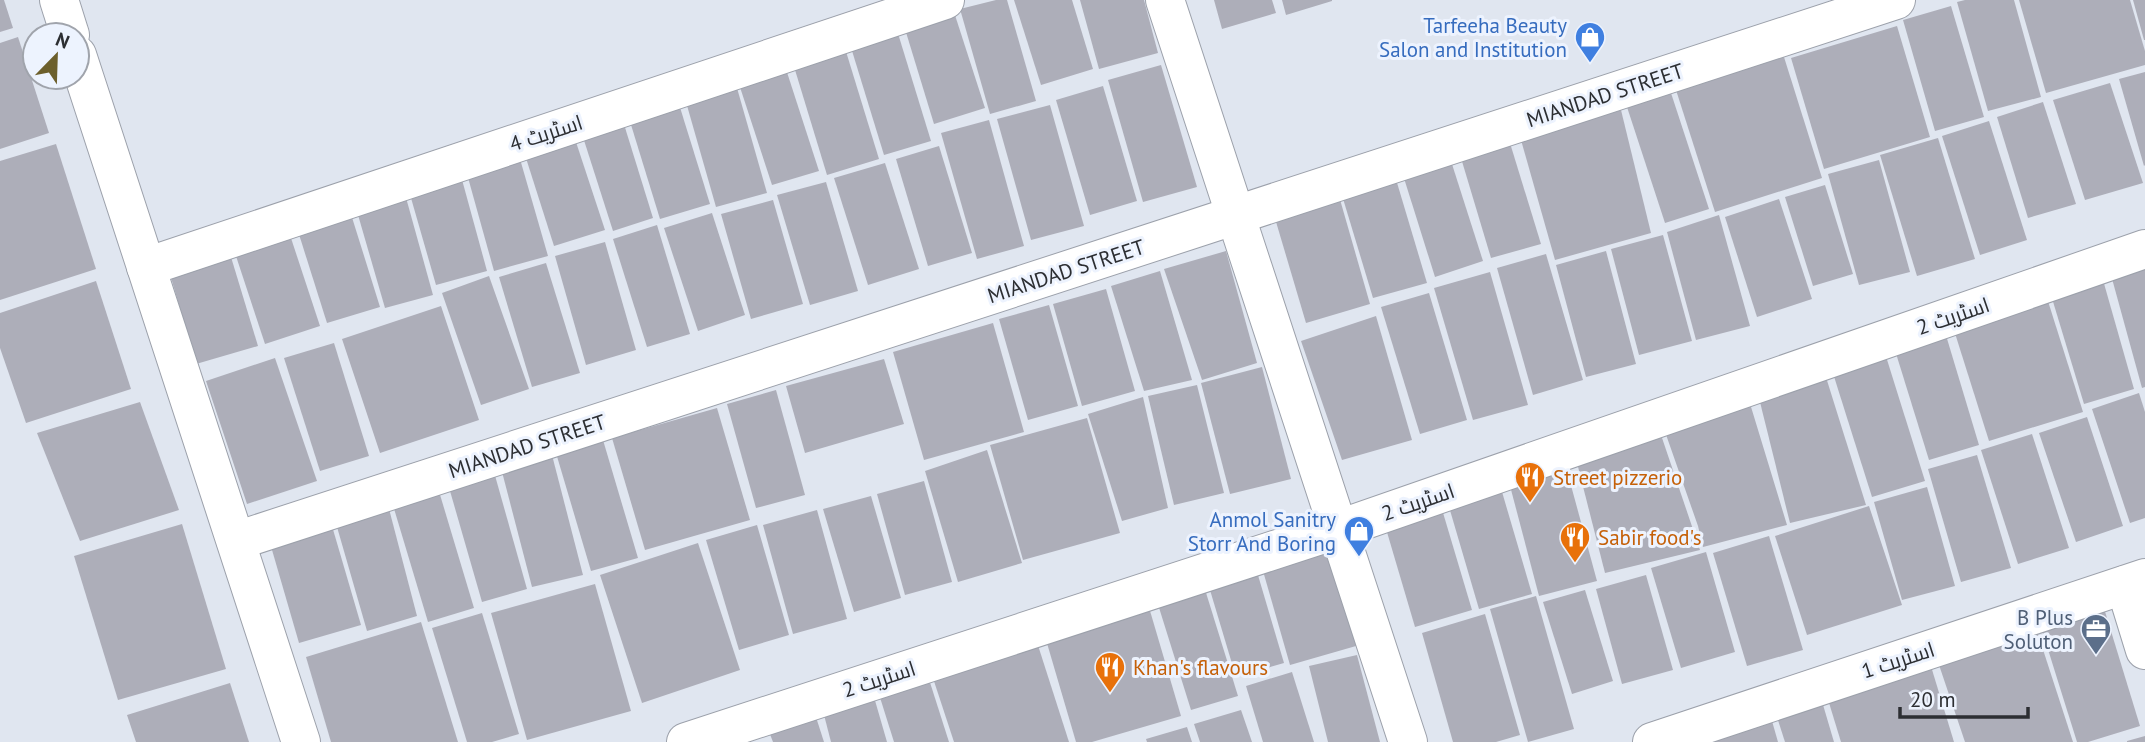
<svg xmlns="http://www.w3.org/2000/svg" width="2145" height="742" viewBox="0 0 2145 742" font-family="'PT Sans',Cairo,sans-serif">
<rect width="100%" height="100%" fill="#e0e6f0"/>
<g fill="#adaeb9">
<path d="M0,0H4L13,28L0,32Z"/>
<path d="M996,0H1007L1036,101L990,114L960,9Z"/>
<path d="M1014,0H1072L1093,69L1041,85Z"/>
<path d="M1080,0H1144L1158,53L1099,69Z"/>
<path d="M1214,0H1272L1276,13L1222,29Z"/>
<path d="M1282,0H1332V1L1286,15Z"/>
<path d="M1965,0H2014L2041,97L1988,111L1957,2Z"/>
<path d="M2019,0H2130L2145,51V65L2046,93Z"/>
<path d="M2133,0H2145V40H2144Z"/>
<path d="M1951,6L1984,117L1935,131L1903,20Z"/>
<path d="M954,12L985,108L934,124L905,29Z"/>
<path d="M1897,26L1930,137L1824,169L1791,58Z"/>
<path d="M896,27L931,141L884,155L849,41Z"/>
<path d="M18,37L49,133L0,149V43Z"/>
<path d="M844,45L879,159L827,175L792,60Z"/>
<path d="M1784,57L1822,178L1715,212L1676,90Z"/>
<path d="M784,63L819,171L772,185L737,78Z"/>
<path d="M1161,65L1197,187L1143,202L1108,80Z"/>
<path d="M2145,72V165L2144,166L2119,79Z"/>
<path d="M735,81L767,193L716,207L684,95Z"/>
<path d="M2110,83L2143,183L2085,200L2053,100Z"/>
<path d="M1103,86L1137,201L1090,215L1056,100Z"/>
<path d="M1671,93L1709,209L1665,223L1627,107Z"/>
<path d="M678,101L710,204L660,219L628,115Z"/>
<path d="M2043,102L2076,204L2028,218L1997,117Z"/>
<path d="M1050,105L1084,226L1031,240L997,119Z"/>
<path d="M1621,110L1651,233L1555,260L1521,140Z"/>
<path d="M989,120L1024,246L977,259L941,133Z"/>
<path d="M623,121L653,218L613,231L582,134Z"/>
<path d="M1989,121L2027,240L1980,255L1942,136Z"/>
<path d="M1938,138L1975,259L1917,276L1880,155Z"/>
<path d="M575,139L605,230L554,246L525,155Z"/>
<path d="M1510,143L1541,244L1491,258L1461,158Z"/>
<path d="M56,144L96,269L0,300V161Z"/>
<path d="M939,146L972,253L928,266L896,159Z"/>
<path d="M520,159L548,256L494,271L467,174Z"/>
<path d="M1879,160L1910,272L1859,285L1828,174Z"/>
<path d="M1451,161L1483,261L1435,277L1403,175Z"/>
<path d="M885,163L919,269L868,285L834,178Z"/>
<path d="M461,176L487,271L436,285L409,191Z"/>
<path d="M1395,176L1427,283L1373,298L1341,192Z"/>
<path d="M826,182L858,291L810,305L777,195Z"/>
<path d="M1825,185L1853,274L1813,286L1785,197Z"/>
<path d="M405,194L433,295L385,308L356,208Z"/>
<path d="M1339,196L1370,304L1306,323L1274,215Z"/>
<path d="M1779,199L1812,299L1757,317L1725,217Z"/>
<path d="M773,200L803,304L751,319L721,214Z"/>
<path d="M350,211L380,307L327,323L297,228Z"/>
<path d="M712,213L745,315L698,331L664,228Z"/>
<path d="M1719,215L1750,326L1696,340L1667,232Z"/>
<path d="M657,225L690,334L647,347L613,239Z"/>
<path d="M288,229L320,326L265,344L233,247Z"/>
<path d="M1663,235L1692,341L1639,355L1611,249Z"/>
<path d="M605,242L636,350L586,365L555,256Z"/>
<path d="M1226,251L1257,363L1202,380L1164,269Z"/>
<path d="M1606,251L1636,364L1586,377L1556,265Z"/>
<path d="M1546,254L1583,380L1533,395L1497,268Z"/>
<path d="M231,257L258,346L196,364L170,274Z"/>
<path d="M546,263L580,373L532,387L499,277Z"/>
<path d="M2145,266V387L2142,388L2111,275Z"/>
<path d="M1160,271L1192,380L1144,391L1111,286Z"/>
<path d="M1490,272L1528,405L1473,420L1434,288Z"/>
<path d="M489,276L529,389L481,405L442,293Z"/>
<path d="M2103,280L2134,389L2084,404L2051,295Z"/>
<path d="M96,281L131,389L26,423L0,348V313Z"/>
<path d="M1106,289L1135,391L1082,406L1053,304Z"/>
<path d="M1429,293L1467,420L1420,434L1381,307Z"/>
<path d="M2047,298L2083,412L1989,441L1953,327Z"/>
<path d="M1049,305L1078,406L1028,420L999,319Z"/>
<path d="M441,306L479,420L380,453L342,339Z"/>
<path d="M1376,316L1412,440L1342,460L1301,341Z"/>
<path d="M993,323L1024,432L924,460L893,352Z"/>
<path d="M1945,332L1979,445L1929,460L1894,347Z"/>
<path d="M334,343L369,456L320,471L284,358Z"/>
<path d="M1884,350L1925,481L1872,497L1831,367Z"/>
<path d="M275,358L317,481L247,504L206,381Z"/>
<path d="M884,359L904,424L805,453L786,386Z"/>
<path d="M1262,367L1291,479L1230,494L1201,383Z"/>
<path d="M1825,374L1866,505L1790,523L1758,394Z"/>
<path d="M1197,385L1224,493L1174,505L1148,396Z"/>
<path d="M776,390L805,495L756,508L727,404Z"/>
<path d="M2139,393L2145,412V518L2130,523L2092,409Z"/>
<path d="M1143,397L1168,508L1122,521L1088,414Z"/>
<path d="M1748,397L1787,525L1703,547L1698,526L1663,426Z"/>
<path d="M140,402L179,510L80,541L37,433Z"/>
<path d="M717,408L750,520L645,550L612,438Z"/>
<path d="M2087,417L2123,526L2076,542L2039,433Z"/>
<path d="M1087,418L1120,533L1023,560L990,445Z"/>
<path d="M1659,429L1700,550L1605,573L1576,459Z"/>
<path d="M2032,434L2069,548L2018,564L1981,450Z"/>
<path d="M603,440L638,558L591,571L556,453Z"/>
<path d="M987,450L1022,563L958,582L925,471Z"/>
<path d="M552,455L583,575L532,587L501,468Z"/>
<path d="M1977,455L2011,568L1961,582L1928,469Z"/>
<path d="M1566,467L1597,581L1539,596L1509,482Z"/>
<path d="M494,472L527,589L482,602L448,484Z"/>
<path d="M924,481L952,582L905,595L877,494Z"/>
<path d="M1500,485L1532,594L1479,609L1447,500Z"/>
<path d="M1927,487L1955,586L1902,600L1874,502Z"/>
<path d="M438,488L474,608L428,622L392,502Z"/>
<path d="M871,496L901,598L854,612L823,509Z"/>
<path d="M388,505L417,616L367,631L335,520Z"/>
<path d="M1441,506L1472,610L1415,627L1384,522Z"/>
<path d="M1869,506L1902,605L1807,635L1775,536Z"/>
<path d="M817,510L847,619L793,634L763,525Z"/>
<path d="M182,524L226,669L118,700L74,556Z"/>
<path d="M757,525L789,635L739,650L706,540Z"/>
<path d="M332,526L361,625L299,643L270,543Z"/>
<path d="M1769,536L1803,650L1747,666L1713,553Z"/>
<path d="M698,543L740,670L642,703L600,575Z"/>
<path d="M1328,546L1356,646L1290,665L1261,564Z"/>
<path d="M1706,552L1735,652L1681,668L1651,568Z"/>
<path d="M1255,565L1284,663L1236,677L1207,580Z"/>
<path d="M1646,575L1673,670L1622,684L1596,589Z"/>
<path d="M1203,583L1238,696L1191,710L1156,598Z"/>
<path d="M595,584L631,711L527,740L491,613Z"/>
<path d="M1585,590L1613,681L1572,694L1543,602Z"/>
<path d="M1536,596L1574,729L1528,742L1490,609Z"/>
<path d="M1148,604L1181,716L1092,742H1076L1044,633Z"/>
<path d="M2103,605L2140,726L2088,742H2077L2040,624Z"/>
<path d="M482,613L519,734L492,742H467L432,628Z"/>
<path d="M1485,614L1520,735L1496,742H1453L1422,633Z"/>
<path d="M421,622L458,742H331L306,657Z"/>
<path d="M2036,628L2073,742H1965L1937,659Z"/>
<path d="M1035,636L1069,742H954L930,669Z"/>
<path d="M1357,655L1380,742H1328L1309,666Z"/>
<path d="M1930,663L1954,742H1841L1826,693Z"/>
<path d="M1292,672L1314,742H1263L1246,686Z"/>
<path d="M927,673L949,742H894L877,688Z"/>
<path d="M230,683L249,742H136L127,715Z"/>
<path d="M874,697L887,742H831L823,711Z"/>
<path d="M1821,698L1834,742H1785L1775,711Z"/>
<path d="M1241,710L1252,742H1200L1194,724Z"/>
<path d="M815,714L824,742H773L768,729Z"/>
<path d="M1770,714L1778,742H1678Z"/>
<path d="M1187,727L1192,742H1147L1146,739Z"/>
<path d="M2145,736V742H2127V741Z"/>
</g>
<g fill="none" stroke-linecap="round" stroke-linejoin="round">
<g stroke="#9ca1ab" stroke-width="40">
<g id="minor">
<path d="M59,0L70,35"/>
<path d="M1165,0L1408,742"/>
<path d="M77,55L301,742"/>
<path d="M146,267L945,0"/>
<path d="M236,541L1896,0"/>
<path d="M2125,585L2145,650"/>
<path d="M686,742L1339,529L2145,249"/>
<path d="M1652,742L2145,578"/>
</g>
</g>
<use href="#minor" stroke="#fff" stroke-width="38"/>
</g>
<defs>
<g id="shop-pin" transform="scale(1.575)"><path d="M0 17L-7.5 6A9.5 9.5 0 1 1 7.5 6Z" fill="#3f7fe0" stroke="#edf3fe"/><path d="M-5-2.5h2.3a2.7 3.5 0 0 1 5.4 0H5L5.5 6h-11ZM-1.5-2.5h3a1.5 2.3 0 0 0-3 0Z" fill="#fff"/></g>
<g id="restaurant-pin" transform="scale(1.575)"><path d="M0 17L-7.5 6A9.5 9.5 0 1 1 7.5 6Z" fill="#e8710a" stroke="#edf3fe"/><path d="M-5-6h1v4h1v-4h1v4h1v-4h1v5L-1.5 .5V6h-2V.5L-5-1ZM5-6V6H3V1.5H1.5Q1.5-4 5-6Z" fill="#fff"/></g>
<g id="office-pin" transform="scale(1.575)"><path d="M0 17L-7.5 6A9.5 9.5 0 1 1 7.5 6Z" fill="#5c6f8a" stroke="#edf3fe"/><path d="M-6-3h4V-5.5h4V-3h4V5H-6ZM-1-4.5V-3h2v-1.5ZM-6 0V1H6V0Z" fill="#fff"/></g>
</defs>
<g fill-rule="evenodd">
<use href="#shop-pin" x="1590" y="37"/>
<use href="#restaurant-pin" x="1530" y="477"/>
<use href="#shop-pin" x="1359" y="531"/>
<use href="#restaurant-pin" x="1575" y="537"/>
<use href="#office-pin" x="2096" y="629"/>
<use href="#restaurant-pin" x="1110" y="667"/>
</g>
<g text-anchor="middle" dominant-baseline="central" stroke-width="6" stroke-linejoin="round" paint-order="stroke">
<g font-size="21" fill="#366cbe" stroke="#edf3fe" text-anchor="end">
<text x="1567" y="25">Tarfeeha Beauty<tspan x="1567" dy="24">Salon and Institution</tspan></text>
<text x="1336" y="519">Anmol Sanitry<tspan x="1336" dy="24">Storr And Boring</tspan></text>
</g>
<g font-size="21" fill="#2c2e32" stroke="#edf3fe">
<text transform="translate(1605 95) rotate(-18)">MIANDAD STREET</text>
<text transform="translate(546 133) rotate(-18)">اسٹریٹ 4</text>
<text transform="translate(1066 271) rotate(-18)">MIANDAD STREET</text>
<text transform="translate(1953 316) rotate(-19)">اسٹریٹ 2</text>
<text transform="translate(527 446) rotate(-18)">MIANDAD STREET</text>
<text transform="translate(1418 502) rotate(-19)">اسٹریٹ 2</text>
<text transform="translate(1898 660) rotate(-18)">اسٹریٹ 1</text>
<text transform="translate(879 679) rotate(-18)">اسٹریٹ 2</text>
</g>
<g font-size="21" fill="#c56008" stroke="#edf3fe" text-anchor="start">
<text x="1553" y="477">Street pizzerio</text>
<text x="1598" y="537">Sabir food's</text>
<text x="1133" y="667">Khan's flavours</text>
</g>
<g font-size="21" fill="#4e5e75" stroke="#edf3fe" text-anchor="end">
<text x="2073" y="617">B Plus<tspan x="2073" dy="24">Soluton</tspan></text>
</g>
</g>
<g transform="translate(56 56) rotate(23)"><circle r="33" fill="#edf3fe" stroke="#a0a4ac" stroke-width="2"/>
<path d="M0-5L12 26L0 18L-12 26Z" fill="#6c5f2c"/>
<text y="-10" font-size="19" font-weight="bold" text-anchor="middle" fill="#2c2e32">N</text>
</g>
<path d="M1900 707v10h128v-10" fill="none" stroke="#2c2e32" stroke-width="3.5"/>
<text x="1910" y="707" font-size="21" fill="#2c2e32" stroke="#edf3fe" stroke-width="5" paint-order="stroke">20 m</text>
</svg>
